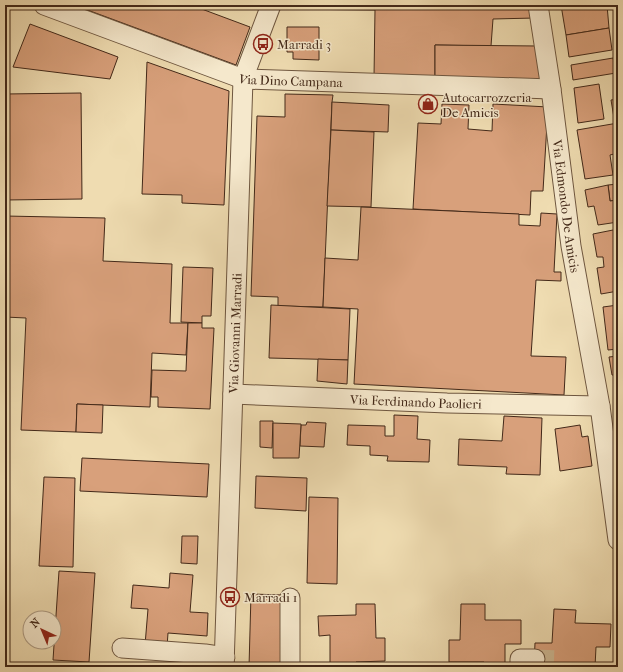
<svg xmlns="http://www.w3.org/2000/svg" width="623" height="672" viewBox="0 0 623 672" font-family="'IM FELL French Canon',serif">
<rect width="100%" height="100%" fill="#efdcb1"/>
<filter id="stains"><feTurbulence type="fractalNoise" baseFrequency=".005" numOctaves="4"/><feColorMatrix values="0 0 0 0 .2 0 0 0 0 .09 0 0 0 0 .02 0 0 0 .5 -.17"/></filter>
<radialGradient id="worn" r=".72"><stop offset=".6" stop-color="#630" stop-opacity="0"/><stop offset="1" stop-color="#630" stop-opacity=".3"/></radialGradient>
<path fill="#bbc08a" stroke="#7f7452" d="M5,417L6,438V667H5Z"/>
<g fill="#d8a07b" stroke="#432919">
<path d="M74,5H191L250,27L236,65Z"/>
<path d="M285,5H533L535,18L493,19L491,46L435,45V80L374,77L375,10L283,9Z"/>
<path d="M561,5H607L609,28L566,35Z"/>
<path d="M30,24L118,57L110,79L13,67Z"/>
<path d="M287,27H319V60L293,59V52H287Z"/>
<path d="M609,28L612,50L569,57L566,35Z"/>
<path d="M435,45L538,46L542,83L435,80Z"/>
<path d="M613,58L616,73L573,80L571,65Z"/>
<path d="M147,62L229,91L224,205L182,203V195L142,194Z"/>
<path d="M599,84L604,119L578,123L574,88Z"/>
<path d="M81,93L82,199L5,200V94Z"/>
<path d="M285,94L333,95L332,102L323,307L278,306V297L251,296L257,116L285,117Z"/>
<path d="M618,99V123L615,124L611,100Z"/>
<path d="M332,102L389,105L388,132L331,130Z"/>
<path d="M442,104L469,105L468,129L492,131L493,104L548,107L543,191H531L530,215L413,209L418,123L441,124Z"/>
<path d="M618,123V153L610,155L613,175L585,179L577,130Z"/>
<path d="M331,130L374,132L371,207L327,206Z"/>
<path d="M618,184V203L617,200L610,201L608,185Z"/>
<path d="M608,185L610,201L617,200L618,222L598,225L594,206L588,207L585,190Z"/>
<path d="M361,207L519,214V225L540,226L541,213L557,214L554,272H561V281L536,280L531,356L566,357L564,395L354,384L358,309L323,307L325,258L358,260Z"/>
<path d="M5,216L105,218L103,261L172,264L170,323H188L186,355L152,353L150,407L77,404L76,432L21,430L26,318L5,317Z"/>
<path d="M618,229V291L601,294L597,268L604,267L603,257H597L593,234Z"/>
<path d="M183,267L213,268L211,316H202V323L181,322Z"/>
<path d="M271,305L350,309L348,360L269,358Z"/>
<path d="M618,305V349L608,350L603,307Z"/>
<path d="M188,323H202V328H214L210,409L158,407V397H151L152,370L186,371Z"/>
<path d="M618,356V375H612L609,357Z"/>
<path d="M318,359L348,360L347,384L317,381Z"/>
<path d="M77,404L103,405L102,433L76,432Z"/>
<path d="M394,415L418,416L417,439L430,440L429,462L387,461L388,456L370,455V446L347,445L348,425L385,426V436H394Z"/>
<path d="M504,416L542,418L540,475L506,474L507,467L458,465L459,439L502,441Z"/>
<path d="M260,421H273L272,448L260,447Z"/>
<path d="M307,422L326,423L324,447L300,446L301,425H306Z"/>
<path d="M273,423L301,424L299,458H273Z"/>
<path d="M580,425L582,437L588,436L592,466L560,471L555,429Z"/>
<path d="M82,458L209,464L207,497L80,491Z"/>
<path d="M256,476L307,478L306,511L255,508Z"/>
<path d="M44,477L75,478L73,567L39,566Z"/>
<path d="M309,497L338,498L337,584L307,583Z"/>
<path d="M182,536H198L197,564L181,563Z"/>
<path d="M59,571L95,573L89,662L53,660Z"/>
<path d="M170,573L193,575L190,612L208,613L207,636L168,633L167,647L145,645L148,609L131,608L133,585L169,588Z"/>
<path d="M251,594L283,595L281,667H249Z"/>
<path d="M356,604H375L376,638H385V661L356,662V667H330V635L319,636L318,616L356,615Z"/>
<path d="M461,604H485V620H521V644H505V667H484V662H449V640H460Z"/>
<path d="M554,609L576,610L575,623L611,624L610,647H596L595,667L534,666L535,643H552Z"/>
</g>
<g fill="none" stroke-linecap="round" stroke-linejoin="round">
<path stroke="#cdb893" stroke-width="19" stroke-dasharray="19 10" stroke-linecap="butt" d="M535,659L563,660"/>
<g stroke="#6e563f" stroke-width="21">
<g id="minor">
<path id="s1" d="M44,5L243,79L551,89"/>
<path id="s2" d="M538,5L551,89L571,246L600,406L618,540"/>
<path id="s3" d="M233,394L447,403L600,406"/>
<path d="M290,598V667"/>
<path d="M122,648L205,654L225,657"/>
<path id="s4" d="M224,667L243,79L271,5"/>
<path d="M520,667V659H535"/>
</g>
</g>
<use href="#minor" stroke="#f5e8cc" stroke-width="19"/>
</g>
<defs>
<g id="bus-ring" transform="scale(1)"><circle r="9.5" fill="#f5e8cc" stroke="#8f2418" stroke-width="1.5"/><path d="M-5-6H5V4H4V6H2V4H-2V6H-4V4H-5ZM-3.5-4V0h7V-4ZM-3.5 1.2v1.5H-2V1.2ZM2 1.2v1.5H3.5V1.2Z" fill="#8f2418"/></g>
<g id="shop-ring" transform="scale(1)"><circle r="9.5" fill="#f5e8cc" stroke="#8f2418" stroke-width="1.5"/><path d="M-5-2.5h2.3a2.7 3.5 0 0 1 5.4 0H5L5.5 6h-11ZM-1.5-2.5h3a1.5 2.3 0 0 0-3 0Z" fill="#8f2418"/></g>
</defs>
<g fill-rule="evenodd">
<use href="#bus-ring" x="263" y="44"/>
<use href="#shop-ring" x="428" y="104"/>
<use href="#bus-ring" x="230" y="597"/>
</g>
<g text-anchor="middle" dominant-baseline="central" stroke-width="3" stroke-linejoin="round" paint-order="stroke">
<g font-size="13" fill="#432919" stroke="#f5e8cc" text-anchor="start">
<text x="277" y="44">Marradi 3</text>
<text x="442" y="97">Autocarrozzeria<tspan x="442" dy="15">De Amicis</tspan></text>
<text x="244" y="597">Marradi 1</text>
</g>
<g font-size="13" fill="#432919" stroke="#f5e8cc">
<text stroke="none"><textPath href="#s1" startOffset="260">Via Dino Campana</textPath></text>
<text stroke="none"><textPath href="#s2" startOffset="203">Via Edmondo De Amicis</textPath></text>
<text stroke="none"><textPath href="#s4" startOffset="334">Via Giovanni Marradi</textPath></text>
<text stroke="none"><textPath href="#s3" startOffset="183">Via Ferdinando Paolieri</textPath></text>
</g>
</g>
<rect width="623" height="672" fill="none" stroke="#efdcb1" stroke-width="20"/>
<rect x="6" y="6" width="611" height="660" fill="none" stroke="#432919" stroke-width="2"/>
<rect x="10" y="10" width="603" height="652" fill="none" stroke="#432919"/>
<g transform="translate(42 630) rotate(316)"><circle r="19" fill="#f5e8cc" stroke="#ae9c84"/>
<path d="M0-3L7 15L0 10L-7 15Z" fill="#8f2418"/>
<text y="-6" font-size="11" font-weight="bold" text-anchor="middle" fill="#432919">N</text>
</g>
<rect width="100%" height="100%" filter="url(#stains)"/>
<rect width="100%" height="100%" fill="url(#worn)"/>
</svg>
